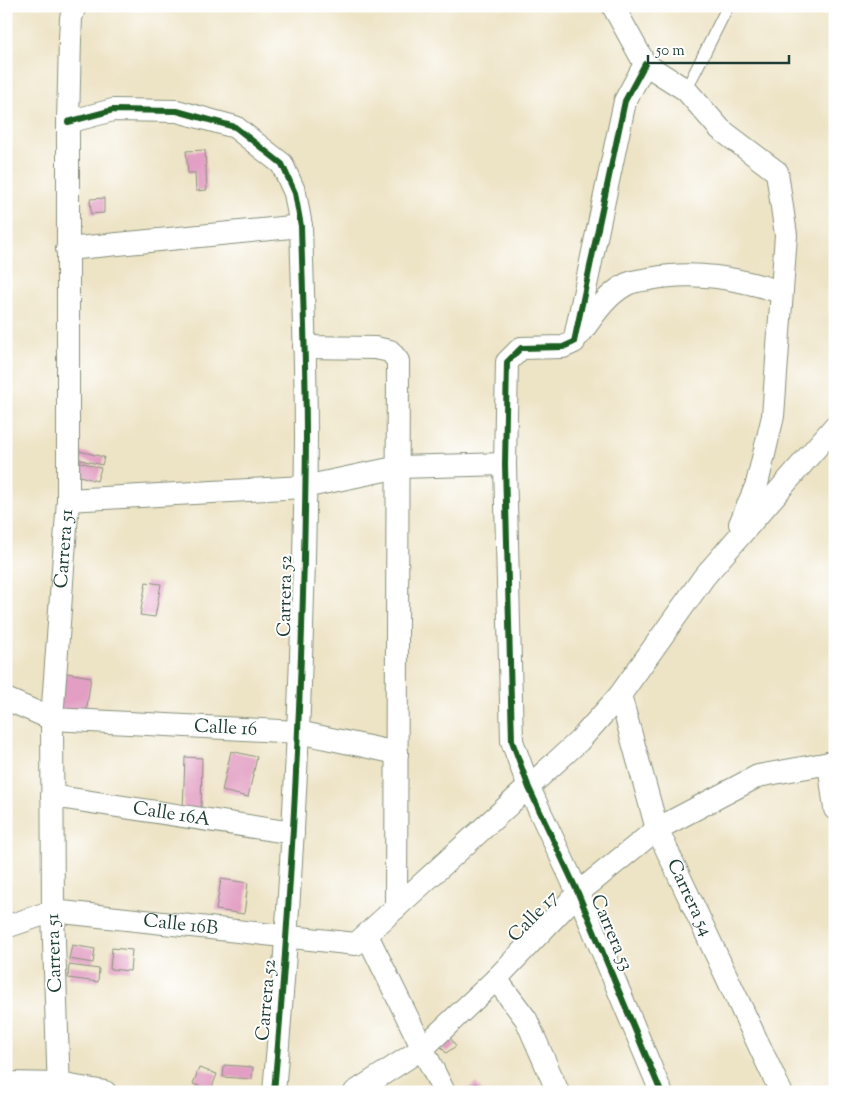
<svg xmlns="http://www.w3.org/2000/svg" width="841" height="1098" viewBox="0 0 841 1098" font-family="'Sorts Mill Goudy',serif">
<rect width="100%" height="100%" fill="#fff"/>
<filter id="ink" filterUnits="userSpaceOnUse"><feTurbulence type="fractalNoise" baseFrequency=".02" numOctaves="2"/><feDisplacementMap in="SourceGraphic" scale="10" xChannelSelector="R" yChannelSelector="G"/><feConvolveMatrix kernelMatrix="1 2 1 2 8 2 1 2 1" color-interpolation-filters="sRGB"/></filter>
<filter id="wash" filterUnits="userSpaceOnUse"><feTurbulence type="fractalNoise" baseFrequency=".0096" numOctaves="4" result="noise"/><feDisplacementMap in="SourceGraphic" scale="20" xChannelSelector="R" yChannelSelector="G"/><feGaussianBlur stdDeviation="1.12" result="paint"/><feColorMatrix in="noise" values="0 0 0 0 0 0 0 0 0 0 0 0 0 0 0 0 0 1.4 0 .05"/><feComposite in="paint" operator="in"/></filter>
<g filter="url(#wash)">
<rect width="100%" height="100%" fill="#ede3c5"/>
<g id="blocks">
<g fill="#e29fc3">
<path d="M205,150L207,190L196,191L195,173H188L186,151Z"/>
<path d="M104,198V213L91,214L90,199Z"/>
<path d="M79,451L104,457L102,465L77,459Z"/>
<path d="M77,461L101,468L97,481L73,474Z"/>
<path d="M146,582L161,584L155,617L140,615Z"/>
<path d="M62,672L91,677L86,713L56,709Z"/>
<path d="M231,751L257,757L248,797L222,791Z"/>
<path d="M185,757L202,758L201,811H183Z"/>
<path d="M221,879L248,883L244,914L216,910Z"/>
<path d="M72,945L95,949L93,963L69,959Z"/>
<path d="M112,948L132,950L130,971L110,969Z"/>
<path d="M69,965L99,969L98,982L68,978Z"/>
<path d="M450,1037L456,1046L446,1053L439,1044Z"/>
<path d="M224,1065L253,1067L252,1079L223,1077Z"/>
<path d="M199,1068L217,1074L211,1090L193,1084Z"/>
<path d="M476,1083L482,1092H463Z"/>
</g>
</g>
</g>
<g filter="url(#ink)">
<use href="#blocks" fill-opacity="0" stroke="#86907c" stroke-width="1"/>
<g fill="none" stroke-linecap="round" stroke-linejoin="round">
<g stroke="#86907c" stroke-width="13">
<path id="lane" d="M686,90L728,6"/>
</g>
<g stroke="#86907c" stroke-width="24">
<g id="street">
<path d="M613,6L645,64L686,90L720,129L777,172L786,235L773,416L757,484L740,524"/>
<path d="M645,64L625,101L574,342L563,347L521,348L507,362L505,464L512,741L529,788L578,893L661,1092"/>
<path d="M68,122L113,110L177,111L235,127L282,164L295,193L301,226C303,297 306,368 306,439C304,657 293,875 274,1092"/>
<path d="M67,249L301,226"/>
<path d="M580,334C593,316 606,295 627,284C633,281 642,280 649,279C694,270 737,278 781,292"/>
<path d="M304,347L375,348L390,351L398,361L396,908"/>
<path d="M68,500L304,487L399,467L505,464"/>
<path id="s1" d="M620,695L657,829L781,1092"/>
<path id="s2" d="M6,699L52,719L298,732L397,753"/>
<path d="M829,763L835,809"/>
<path id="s3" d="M52,796L293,833"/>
<path id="s4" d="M6,927L53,911L356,944L579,741L620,695L704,577L835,426"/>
<path d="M367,935L444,1092"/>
<path d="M496,979L526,1019L558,1092"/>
<path d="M6,1083L59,1084L105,1092"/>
<path id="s5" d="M59,1092L53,911L52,719L68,500V122L70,40L71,18L75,6"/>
<path d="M355,1092L423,1048L496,979L578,893L657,829L758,776L835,762"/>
</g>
</g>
<use href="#lane" stroke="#fff" stroke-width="11"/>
<use href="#street" stroke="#fff" stroke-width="22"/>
<g stroke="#fff" stroke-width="9">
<g id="cycleway">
<path d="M645,64L625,101L574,342L563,347L521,348L507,362L505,464L512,741L529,788L578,893L661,1092"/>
<path d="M68,122L113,110L177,111L235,127L282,164L295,193L301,226C303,297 306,368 306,439C304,657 293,875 274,1092"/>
</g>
</g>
<use href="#cycleway" stroke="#1b5e20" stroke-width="6"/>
</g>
</g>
<g text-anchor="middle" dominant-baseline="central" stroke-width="4" stroke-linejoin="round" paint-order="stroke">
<g font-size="19" fill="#1f3d34" stroke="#fff">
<text stroke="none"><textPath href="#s5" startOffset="544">Carrera 51</textPath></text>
<text transform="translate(286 596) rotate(-89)">Carrera 52</text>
<text stroke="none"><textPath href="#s2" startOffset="224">Calle 16</textPath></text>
<text stroke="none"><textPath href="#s3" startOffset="121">Calle 16A</textPath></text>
<text stroke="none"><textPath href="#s1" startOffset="215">Carrera 54</textPath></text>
<text transform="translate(534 917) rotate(-46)">Calle 17</text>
<text stroke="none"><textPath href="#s4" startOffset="178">Calle 16B</textPath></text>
<text transform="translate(611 933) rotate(67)">Carrera 53</text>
<text transform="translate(55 953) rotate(-92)">Carrera 51</text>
<text transform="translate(267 1000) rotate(-85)">Carrera 52</text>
</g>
</g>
<rect width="841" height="1098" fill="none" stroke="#fff" stroke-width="25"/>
<path d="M648 55v8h141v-8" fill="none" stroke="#1f3d34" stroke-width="2.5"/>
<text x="656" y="55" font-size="15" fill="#1f3d34" stroke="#ffffff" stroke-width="4" paint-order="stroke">50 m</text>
</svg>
